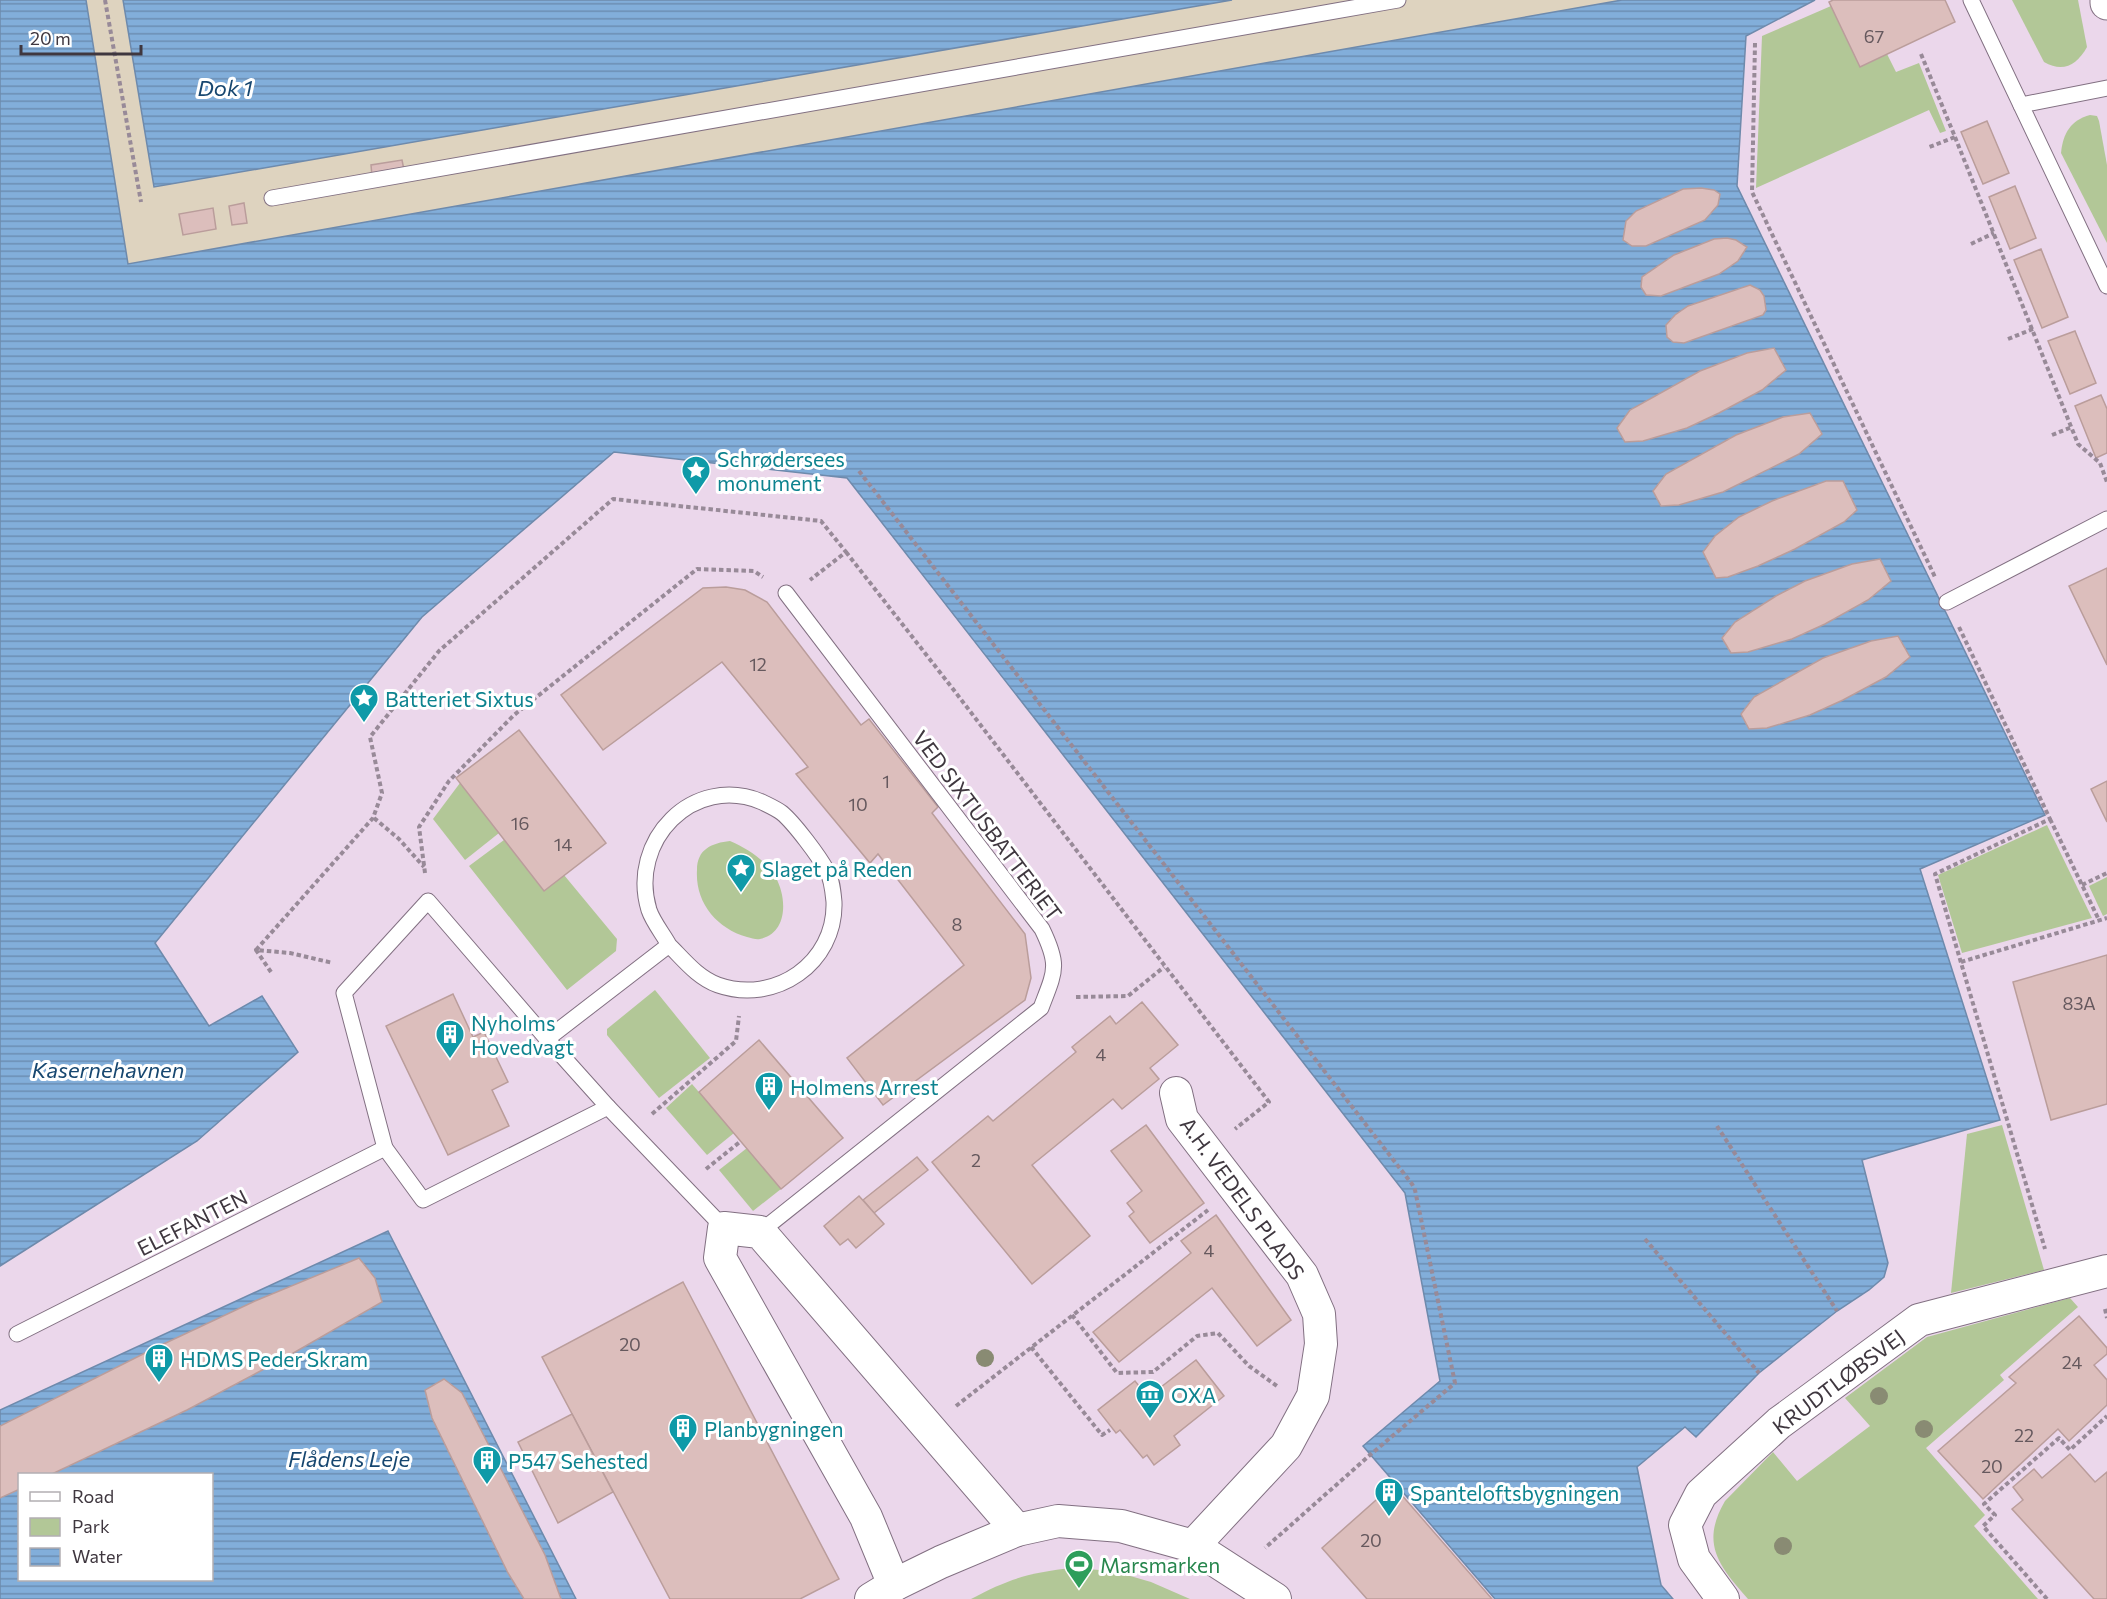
<svg xmlns="http://www.w3.org/2000/svg" width="2107" height="1599" viewBox="0 0 2107 1599" font-family="Commissioner,sans-serif">
<defs>
<pattern id="water-rules" width="6" height="5" patternUnits="userSpaceOnUse" patternTransform="scale(1.5)"><rect width="6" height="5" fill="#82aeda"/><path d="M0 2.5h6" fill="none" stroke="#6c8eb2"/></pattern>
</defs>
<rect width="100%" height="100%" fill="#ebd7eb"/>
<path fill="#ded3bf" d="M86,0H1622L128,264Z"/>
<g fill="#b2c797">
<path d="M2012,0H2078L2087,47C2077,65 2063,73 2044,62Z"/>
<path d="M1831,6L1860,67L1887,54L1896,72L1919,63L1946,131L1940,133L1929,110L1756,188L1762,36Z"/>
<path d="M2090,115L2097,116L2099,121L2107,165V243L2061,153C2063,133 2071,120 2090,115Z"/>
<path d="M460,783L499,833L465,860L433,819Z"/>
<path d="M2047,825L2092,918L1962,953L1938,875Z"/>
<path d="M504,840L544,891L564,875L617,939L616,951L567,990L469,866Z"/>
<path d="M730,841C748,849 766,860 776,878C787,898 788,933 760,939C756,940 752,938 747,937C716,928 695,902 697,870C697,849 712,843 730,841Z"/>
<path d="M2107,877V914L2103,916L2089,886Z"/>
<path d="M655,990L710,1058L659,1098L607,1035V1029Z"/>
<path d="M692,1084L734,1133L707,1155L666,1108Z"/>
<path d="M2002,1125L2044,1270L1951,1293L1967,1134Z"/>
<path d="M747,1148L781,1189L753,1211L719,1170Z"/>
<path d="M2070,1298L2078,1307L2000,1375L2004,1380L1926,1448L1985,1515L1974,1526L2038,1599H1748C1719,1566 1700,1544 1725,1501L1773,1452L1797,1481L1870,1426L1845,1398L1927,1337Z"/>
<path d="M1073,1568L1113,1571L1151,1582L1190,1599H971C1008,1579 1031,1572 1073,1568Z"/>
</g>
<g fill="url(#water-rules)" stroke="#6e8aac" stroke-width="1.5" fill-rule="evenodd">
<path d="M0,0H86L128,264L1622,0H1815L1746,36L1737,186L2045,815L1920,869L2000,1120L1862,1160L1888,1263L1884,1277L1869,1290L1837,1311L1759,1373L1696,1437L1685,1427L1637,1467L1661,1585L1673,1599H1495L1363,1446L1440,1381L1405,1193L847,478L614,452L422,617L155,943L209,1026L262,996L298,1052L197,1141L0,1266Z"/>
<path d="M123,0H1232L154,187Z"/>
<path d="M388,1231L576,1599H0V1410ZM20,1474H212V1580H20Z"/>
</g>
<g fill="#dcbebc" stroke="#ba9d9b" stroke-width="1.5">
<path d="M1833,0H1945L1955,22L1860,67L1829,2Z"/>
<path d="M1987,121L2009,173L1983,184L1961,132Z"/>
<path d="M402,160L404,170L372,176L371,165Z"/>
<path d="M2015,186L2036,238L2010,249L1989,197Z"/>
<path d="M1701,188L1714,190L1720,194L1718,205L1705,220L1646,246H1632L1623,240L1626,221L1636,211L1683,189Z"/>
<path d="M244,203L247,223L232,225L229,206Z"/>
<path d="M213,208L216,229L183,235L179,214Z"/>
<path d="M1727,238L1736,240L1747,247L1738,261L1719,274L1661,296L1646,295L1641,287L1642,277L1674,255L1714,239Z"/>
<path d="M2041,249L2068,317L2042,328L2014,260Z"/>
<path d="M1750,285L1760,290L1764,296L1766,310L1763,315L1684,343L1673,342L1667,337L1666,325L1675,315L1688,306Z"/>
<path d="M2075,331L2096,383L2070,394L2048,341Z"/>
<path d="M1774,348L1786,370L1762,390L1719,413L1687,428L1643,441L1625,442L1617,428L1630,410L1700,371L1747,353Z"/>
<path d="M2101,395L2107,409V453L2096,458L2075,406Z"/>
<path d="M1810,413L1822,434L1799,454L1723,492L1679,505L1661,506L1653,491L1666,474L1736,435L1783,417Z"/>
<path d="M1826,481H1843L1857,510L1844,522L1795,549L1758,566L1728,577L1716,578L1703,552L1715,536L1739,517L1772,501Z"/>
<path d="M1880,559L1891,581L1868,600L1825,624L1792,639L1748,652L1731,653L1722,638L1735,622L1776,596L1805,581L1852,564Z"/>
<path d="M2107,568V665L2069,586Z"/>
<path d="M726,587L745,590L767,602L861,725L869,719L938,807L932,813L1025,934L1031,978L1025,1000L883,1105L847,1058L964,965L878,854L870,863L796,774L808,767L722,662L603,750L561,695L703,588Z"/>
<path d="M1898,636L1910,657L1886,677L1843,700L1810,715L1767,728L1749,729L1741,714L1754,697L1823,658L1871,641Z"/>
<path d="M519,730L606,843L544,891L456,778Z"/>
<path d="M2107,781V822L2091,789Z"/>
<path d="M2107,955V1104L2051,1120L2013,982Z"/>
<path d="M453,994L473,1037L484,1032L508,1082L492,1090L509,1126L448,1155L386,1026Z"/>
<path d="M1142,1002L1178,1045L1150,1068L1159,1079L1122,1109L1113,1099L1032,1165L1090,1236L1032,1284L932,1162L988,1116L993,1121L1076,1052L1072,1047L1110,1016L1116,1024Z"/>
<path d="M759,1040L843,1138L781,1189L699,1092Z"/>
<path d="M1146,1125L1204,1203L1150,1243L1129,1216L1134,1212L1127,1203L1142,1191L1111,1151Z"/>
<path d="M917,1157L928,1170L874,1213L863,1200Z"/>
<path d="M859,1196L884,1224L856,1248L848,1239L840,1245L824,1226Z"/>
<path d="M1216,1215L1291,1320L1257,1346L1212,1288L1119,1362L1093,1332L1191,1253L1181,1241Z"/>
<path d="M359,1258L375,1278L382,1302L283,1359L187,1410L52,1474H20V1489L0,1498V1426L155,1348L255,1301Z"/>
<path d="M683,1282L839,1579L800,1599H670L542,1357Z"/>
<path d="M2079,1316L2107,1348V1354L2094,1365L2107,1380V1405L2069,1441L2058,1429L1983,1499L1938,1451L2016,1383L2009,1377Z"/>
<path d="M1196,1360L1224,1396L1174,1436L1180,1445L1154,1465L1147,1455L1143,1458L1120,1430L1116,1433L1098,1410L1135,1381L1148,1397Z"/>
<path d="M444,1379L462,1393L545,1555L561,1599H524L508,1573L432,1418L425,1390Z"/>
<path d="M572,1414L613,1492L558,1523L518,1442Z"/>
<path d="M2070,1454L2095,1482L2107,1472V1599H2094L2012,1509L2023,1500L2013,1487L2034,1469L2042,1478Z"/>
<path d="M1393,1485L1492,1599H1367L1322,1548Z"/>
</g>
<g fill="none" stroke-linecap="round" stroke-linejoin="round">
<g stroke="#827082" stroke-width="17">
<g id="lane">
<path d="M1971,0L2107,286"/>
<path d="M2021,105L2107,88"/>
<path d="M272,198L1398,0"/>
<path d="M1947,602L2107,519"/>
<path d="M547,1039L428,901L344,993L385,1148L423,1200L608,1107L724,1228"/>
<path d="M608,1107L547,1039L669,945C663,934 653,922 649,910C628,841 693,773 762,802C768,805 777,809 782,813C794,823 819,856 827,871C832,879 833,892 834,902C836,963 775,1005 718,985C698,978 684,960 669,945"/>
<path d="M760,1232L1041,1008C1055,971 1060,966 1042,929L786,593"/>
<path d="M17,1334L385,1148"/>
</g>
</g>
<g stroke="#827082" stroke-width="34">
<g id="street">
<path d="M1176,1093L1182,1119L1302,1275L1319,1314L1321,1344L1313,1396L1286,1446L1193,1546"/>
<path d="M894,1585L866,1517L720,1258L724,1228L760,1232L1017,1530"/>
<path d="M871,1599L894,1585L941,1562L1017,1530L1058,1521L1121,1526L1193,1546L1275,1599"/>
<path d="M1723,1599L1694,1559L1685,1525L1701,1494L1779,1423L1919,1320L2107,1271"/>
</g>
</g>
<g stroke="#827082" stroke-width="35">
<path id="secondary" d="M2107,0V3"/>
</g>
<g stroke="#988a98" stroke-width="4" stroke-dasharray="4.5 3" stroke-linecap="butt">
<path d="M105,0L141,202"/>
<path d="M1755,43L1752,192L1935,577"/>
<path d="M1921,54L1955,137L1927,148"/>
<path d="M1955,137L2078,444L2100,463L2107,482"/>
<path d="M1971,244L1994,233"/>
<path d="M2008,339L2033,329"/>
<path d="M2052,435L2072,427"/>
<path d="M859,471L1412,1184L1415,1190L1455,1383L1370,1455L1265,1548"/>
<path d="M846,552L953,689L1269,1102L1235,1129"/>
<path d="M1959,627L2050,819L1935,874L2045,1249"/>
<path d="M374,818L399,839L424,867"/>
<path d="M2050,819L2099,920"/>
<path d="M425,873L419,827L449,781L514,715L697,569L754,571L763,577"/>
<path d="M2082,885L2107,873"/>
<path d="M256,950L373,818L382,793L370,737L439,651L613,499L821,521L846,552L810,580"/>
<path d="M1961,962L2107,918"/>
<path d="M271,972L256,950L290,953L333,963"/>
<path d="M1076,997L1128,996L1164,967"/>
<path d="M652,1114L736,1041L739,1016"/>
<path d="M1717,1126L1837,1311"/>
<path d="M706,1169L741,1141"/>
<path d="M1645,1239L1759,1373"/>
<path d="M2105,1309L2107,1318"/>
<path d="M1072,1315L1117,1373L1153,1372L1197,1336L1218,1333L1249,1366L1277,1386"/>
<path d="M1031,1347L1102,1435L1110,1430"/>
<path d="M956,1406L1208,1210"/>
<path d="M2047,1599L1983,1526L1995,1515L1984,1504L2059,1438L2070,1450L2107,1416"/>
</g>
<use href="#lane" stroke="#fff" stroke-width="15"/>
<use href="#street" stroke="#fff" stroke-width="32"/>
<use href="#secondary" stroke="#fff" stroke-width="33"/>
</g>
<g fill="#898b73">
<circle cx="985" cy="1358" r="9"/>
<circle cx="1879" cy="1396" r="9"/>
<circle cx="1924" cy="1429" r="9"/>
<circle cx="1783" cy="1546" r="9"/>
</g>
<defs>
<g id="sight-pin" transform="scale(1.5)"><path d="M0 17L-7.5 6A9.5 9.5 0 1 1 7.5 6Z" fill="#0f9aa8" stroke="#fff"/><path d="M0-6L1.8-2.2L6-1.7L2.9 1.2L3.7 5.4L0 3.3L-3.7 5.4L-2.9 1.2L-6-1.7L-1.8-2.2Z" fill="#fff"/></g>
<g id="building-pin" transform="scale(1.5)"><path d="M0 17L-7.5 6A9.5 9.5 0 1 1 7.5 6Z" fill="#0f9aa8" stroke="#fff"/><path d="M-4-6H4V6H1V3H-1V6H-4ZM-2.5-4.3h1.7v1.8h-1.7ZM.8-4.3h1.7v1.8H.8ZM-2.5-1h1.7V.8h-1.7ZM.8-1h1.7V.8H.8Z" fill="#fff"/></g>
<g id="museum-pin" transform="scale(1.5)"><path d="M0 17L-7.5 6A9.5 9.5 0 1 1 7.5 6Z" fill="#0f9aa8" stroke="#fff"/><path d="M0-6L6-3V-2H-6V-3ZM-5-1h2V3h-2ZM-1-1h2V3h-2ZM3-1h2V3H3ZM-6 4H6V6H-6Z" fill="#fff"/></g>
<g id="stadium-pin" transform="scale(1.5)"><path d="M0 17L-7.5 6A9.5 9.5 0 1 1 7.5 6Z" fill="#2e9e5b" stroke="#fff"/><path d="M0-5a6.5 5 0 1 0 0 10a6.5 5 0 1 0 0-10ZM-3.5-1.8h7v3.6h-7Z" fill="#fff"/></g>
</defs>
<g fill-rule="evenodd">
<use href="#sight-pin" x="696" y="470"/>
<use href="#sight-pin" x="364" y="698"/>
<use href="#sight-pin" x="741" y="868"/>
<use href="#building-pin" x="450" y="1034"/>
<use href="#building-pin" x="769" y="1086"/>
<use href="#building-pin" x="159" y="1358"/>
<use href="#museum-pin" x="1150" y="1394"/>
<use href="#building-pin" x="683" y="1428"/>
<use href="#building-pin" x="487" y="1460"/>
<use href="#building-pin" x="1389" y="1492"/>
<use href="#stadium-pin" x="1079" y="1564"/>
</g>
<g text-anchor="middle" dominant-baseline="central" stroke-width="6" stroke-linejoin="round" paint-order="stroke">
<g font-size="18" fill="#66595e">
<text x="1874" y="36">67</text>
<text x="758" y="664">12</text>
<text x="886" y="781">1</text>
<text x="858" y="804">10</text>
<text x="520" y="823">16</text>
<text x="563" y="844">14</text>
<text x="957" y="924">8</text>
<text x="2079" y="1003">83A</text>
<text x="1101" y="1054">4</text>
<text x="976" y="1160">2</text>
<text x="1209" y="1250">4</text>
<text x="630" y="1344">20</text>
<text x="2072" y="1362">24</text>
<text x="2024" y="1435">22</text>
<text x="1992" y="1466">20</text>
<text x="1371" y="1540">20</text>
</g>
<g font-size="21" fill="#0d838f" stroke="#fff" text-anchor="start">
<text x="717" y="458">Schrødersees<tspan x="717" dy="24">monument</tspan></text>
<text x="385" y="698">Batteriet Sixtus</text>
<text x="762" y="868">Slaget på Reden</text>
<text x="471" y="1022">Nyholms<tspan x="471" dy="24">Hovedvagt</tspan></text>
<text x="790" y="1086">Holmens Arrest</text>
<text x="180" y="1358">HDMS Peder Skram</text>
<text x="1171" y="1394">OXA</text>
<text x="704" y="1428">Planbygningen</text>
<text x="508" y="1460">P547 Sehested</text>
<text x="1410" y="1492">Spanteloftsbygningen</text>
</g>
<g font-size="21" fill="#3f373f" stroke="#fff">
<text transform="translate(988 825) rotate(53)">VED SIXTUSBATTERIET</text>
<text transform="translate(1243 1198) rotate(54)">A.H. VEDELS PLADS</text>
<text transform="translate(192 1222) rotate(-27)">ELEFANTEN</text>
<text transform="translate(1838 1381) rotate(-37)">KRUDTLØBSVEJ</text>
</g>
<g font-size="21" fill="#27864d" stroke="#fff" text-anchor="start">
<text x="1100" y="1564">Marsmarken</text>
</g>
<g font-size="22" font-style="italic" fill="#174770" stroke="#fff">
<text x="225" y="87">Dok 1</text>
<text x="108" y="1069">Kasernehavnen</text>
<text x="349" y="1458">Flådens Leje</text>
</g>
</g>
<rect x="18" y="1473" width="195" height="108" fill="#ffffff" stroke="#b2afb2" stroke-width="1.5"/>
<rect x="30" y="1492" width="30" height="9" fill="#ffffff" stroke="#b2afb2" stroke-width="1.5"/>
<text x="72" y="1503" font-size="18" fill="#3f373f">Road</text>
<rect x="30" y="1518" width="30" height="18" fill="#b2c797" stroke="#b2afb2" stroke-width="1.5"/>
<text x="72" y="1533" font-size="18" fill="#3f373f">Park</text>
<rect x="30" y="1548" width="30" height="18" fill="url(#water-rules)" stroke="#b2afb2" stroke-width="1.5"/>
<text x="72" y="1563" font-size="18" fill="#3f373f">Water</text>
<path d="M21 45v9h120v-9" fill="none" stroke="#3f373f" stroke-width="3"/>
<text x="30" y="45" font-size="18" fill="#3f373f" stroke="#ffffff" stroke-width="4.5" paint-order="stroke">20 m</text>
</svg>
